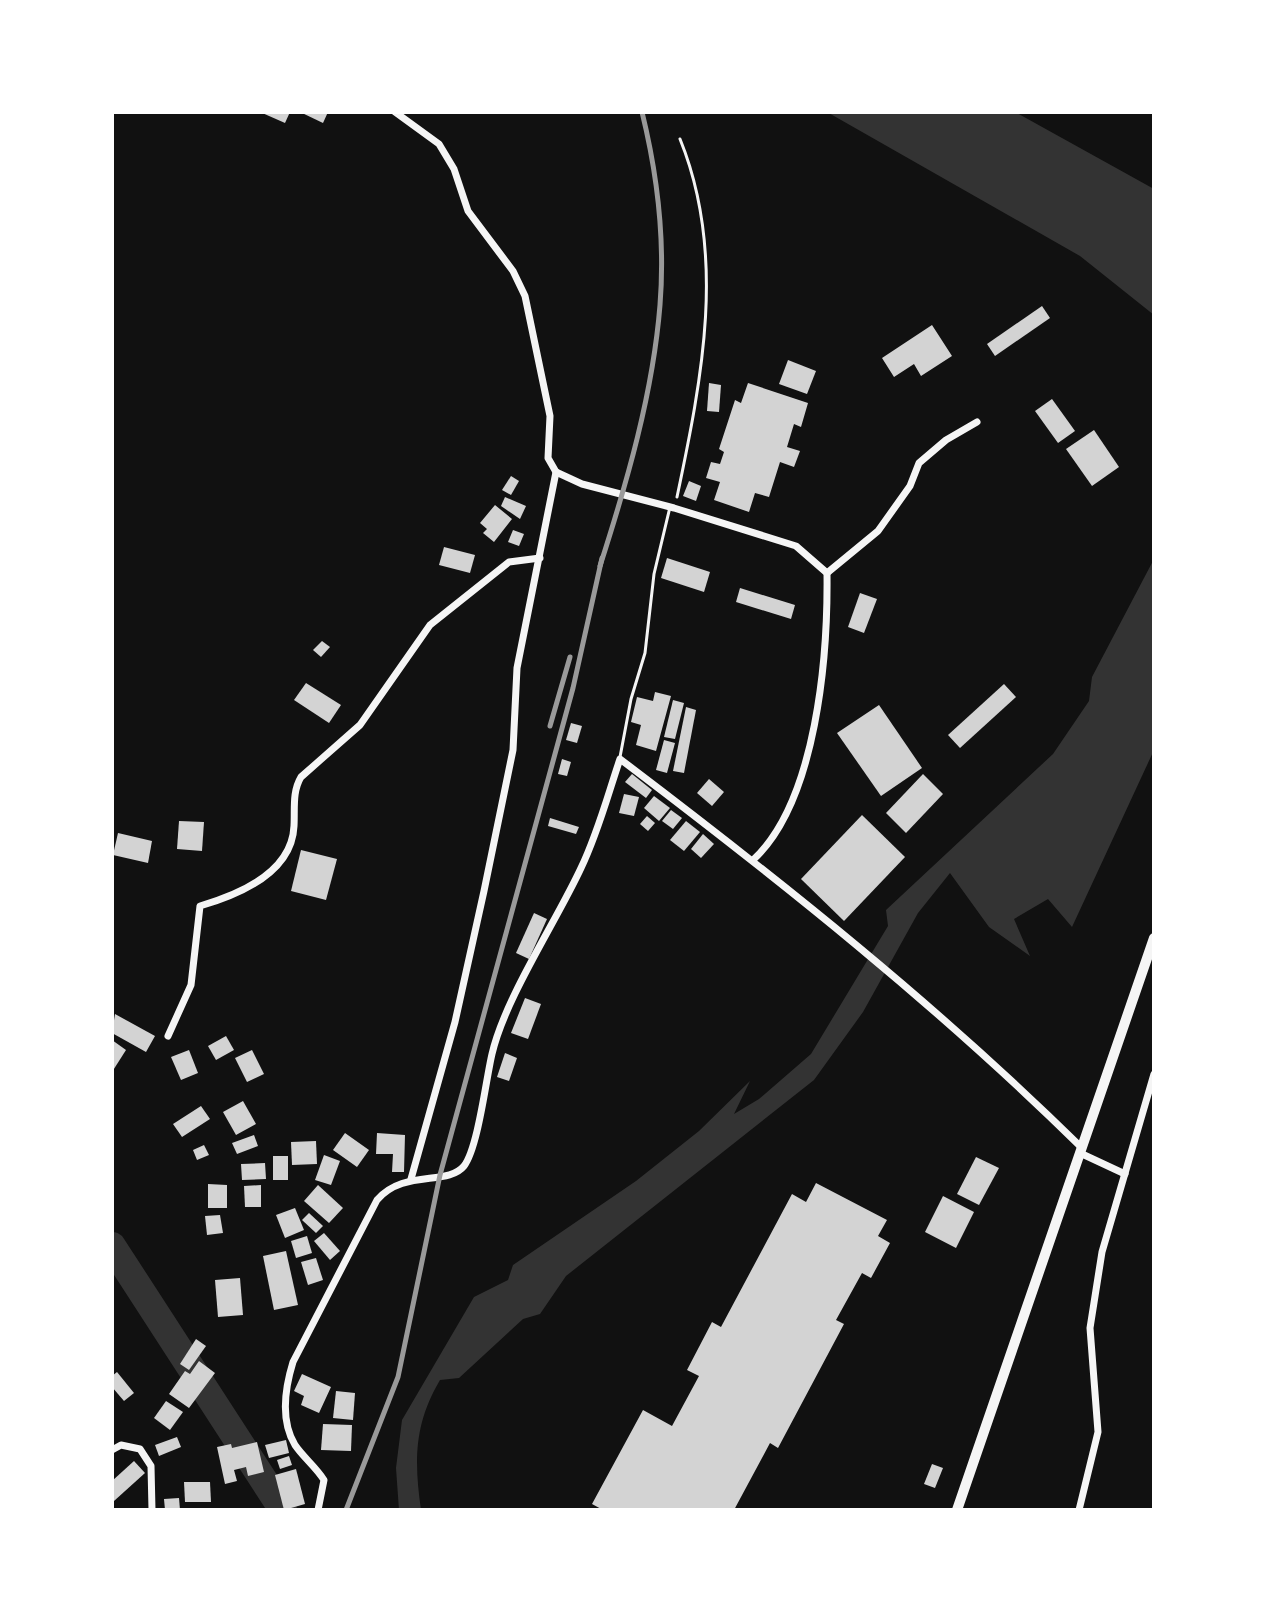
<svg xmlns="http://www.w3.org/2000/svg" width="1266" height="1622" viewBox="0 0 1266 1622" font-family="Mulish,sans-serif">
<rect width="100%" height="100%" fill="#111"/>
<g fill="#333">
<path d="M827,112H1015L1154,189V315L1080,256Z"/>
<path d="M1154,559V750L1072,927L1048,899L1014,919L1030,956L989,927L950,873L918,913L863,1012L814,1080L566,1276L540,1314L523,1319L459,1378L440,1380C414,1424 414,1461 421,1510H399L396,1468L402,1420L474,1297L508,1280L513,1265L636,1181L699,1131L750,1081L734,1114L759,1099L811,1054L888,926L886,910L1053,754L1089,701L1092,677Z"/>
</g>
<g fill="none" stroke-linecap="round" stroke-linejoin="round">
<path stroke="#333" stroke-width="28" d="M112,1246L283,1510"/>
</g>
<g fill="#d3d3d3">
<path d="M260,112H290L285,123Z"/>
<path d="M300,112H328L323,123Z"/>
<path d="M1042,306L1050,318L995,356L987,344Z"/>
<path d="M932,325L952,356L921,376L914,364L894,377L882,358Z"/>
<path d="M788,360L816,371L807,394L779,384Z"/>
<path d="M709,383L721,385L719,412L707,411Z"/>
<path d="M748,383L808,403L801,427L794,424L787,447L800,451L794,467L780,462L769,497L755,493L749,512L714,500L720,482L706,478L711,462L720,464L724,452L719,449L735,400L741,403Z"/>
<path d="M1052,399L1075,431L1058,443L1035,411Z"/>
<path d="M1094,430L1119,467L1092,486L1066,449Z"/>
<path d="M511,476L519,481L511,495L502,490Z"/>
<path d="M689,481L701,486L696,501L683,496Z"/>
<path d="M505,497L526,506L520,519L501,506Z"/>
<path d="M495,505L512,519L494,542L483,533L487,529L480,523Z"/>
<path d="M513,530L524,534L519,546L508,542Z"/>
<path d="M444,547L475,555L470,573L439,565Z"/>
<path d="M667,558L710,572L704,592L661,578Z"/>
<path d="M740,588L795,605L791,619L736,602Z"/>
<path d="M860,593L877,599L864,633L848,627Z"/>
<path d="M322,641L330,647L321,657L313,650Z"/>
<path d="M306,683L341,705L329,723L294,700Z"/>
<path d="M1004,684L1016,697L960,748L948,735Z"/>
<path d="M655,692L671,696L656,751L636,745L641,725L631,722L637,697L653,701Z"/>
<path d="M673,700L684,703L675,739L664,737Z"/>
<path d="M879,705L922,768L881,796L837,733Z"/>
<path d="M686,707L696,710L684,773L673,771Z"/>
<path d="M571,723L582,726L577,743L566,740Z"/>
<path d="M664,740L675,743L667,773L656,770Z"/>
<path d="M562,759L571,762L567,776L558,774Z"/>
<path d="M632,774L652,790L646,798L625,782Z"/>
<path d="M923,774L943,794L906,833L886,813Z"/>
<path d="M709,779L724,792L712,806L697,793Z"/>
<path d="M624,794L639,797L634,816L619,813Z"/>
<path d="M654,796L670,808L659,821L644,808Z"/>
<path d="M671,810L682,818L673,829L662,821Z"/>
<path d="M862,815L905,857L844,921L801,879Z"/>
<path d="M647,816L655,823L648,831L640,824Z"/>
<path d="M550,818L579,827L576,834L548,826Z"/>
<path d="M179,821L204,822L202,851L177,849Z"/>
<path d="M686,821L700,832L684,851L670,840Z"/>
<path d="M118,833L152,841L148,863L113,855Z"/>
<path d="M703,834L714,844L701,858L691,849Z"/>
<path d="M301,850L337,859L326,900L291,891Z"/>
<path d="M534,913L547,919L529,959L516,953Z"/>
<path d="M525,998L541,1004L528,1039L511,1033Z"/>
<path d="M115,1014L155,1036L146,1052L112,1033Z"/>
<path d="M226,1036L234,1050L216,1060L208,1046Z"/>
<path d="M112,1040L126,1050L112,1072Z"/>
<path d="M189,1050L198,1073L181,1080L171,1057Z"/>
<path d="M252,1050L264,1074L247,1082L235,1058Z"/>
<path d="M505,1053L517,1058L509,1081L497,1077Z"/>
<path d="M243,1101L256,1124L236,1135L223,1112Z"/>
<path d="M201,1106L210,1119L182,1137L173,1124Z"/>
<path d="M345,1133L369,1150L357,1167L333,1150Z"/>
<path d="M377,1133L405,1135L404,1172H392L393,1154H376Z"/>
<path d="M254,1135L258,1146L237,1154L232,1143Z"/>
<path d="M316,1141L317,1164L292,1165L291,1142Z"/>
<path d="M204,1145L209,1155L197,1160L193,1150Z"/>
<path d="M324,1155L340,1161L331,1185L315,1180Z"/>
<rect x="273" y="1156" width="15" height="24"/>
<path d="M976,1157L999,1168L979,1205L957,1194Z"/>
<path d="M265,1163L266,1179L242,1180L241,1164Z"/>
<path d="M816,1183L887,1220L878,1236L890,1243L871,1278L862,1273L836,1320L844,1324L778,1448L770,1443L734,1510H603L592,1504L643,1410L672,1426L699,1376L687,1370L712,1322L721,1327L792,1194L806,1202Z"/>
<path d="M208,1184L227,1185V1208H208Z"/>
<path d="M261,1185V1207H245L244,1186Z"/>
<path d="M318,1185L343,1208L329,1223L304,1201Z"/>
<path d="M943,1196L974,1212L956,1248L925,1232Z"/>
<path d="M295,1208L304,1230L285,1238L276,1215Z"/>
<path d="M309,1213L323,1226L316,1233L302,1220Z"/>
<path d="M220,1215L223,1233L207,1235L205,1216Z"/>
<path d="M324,1233L340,1251L330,1260L314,1241Z"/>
<path d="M307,1236L312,1253L296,1258L291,1241Z"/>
<path d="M286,1251L298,1305L274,1310L263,1256Z"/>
<path d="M316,1258L323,1280L308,1285L301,1262Z"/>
<path d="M240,1278L243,1315L218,1317L215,1280Z"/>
<path d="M196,1339L206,1346L189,1370L180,1364Z"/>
<path d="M199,1361L215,1373L189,1408L169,1394L185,1371L190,1374Z"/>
<path d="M117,1372L134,1393L124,1401L112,1387V1376Z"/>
<path d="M302,1374L331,1387L319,1413L301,1405L304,1396L294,1391Z"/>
<path d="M336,1391L355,1393L353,1420L333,1418Z"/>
<path d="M166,1401L183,1412L170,1430L154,1418Z"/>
<path d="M323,1424L352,1425L351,1451L321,1450Z"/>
<path d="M177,1437L181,1447L159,1456L155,1445Z"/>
<path d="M286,1440L289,1453L269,1458L265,1445Z"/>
<path d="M257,1442L264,1472L248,1476L246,1467L234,1470L237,1481L225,1484L217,1447L231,1444L232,1448Z"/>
<path d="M289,1456L292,1465L280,1469L277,1460Z"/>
<path d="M134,1461L145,1473L114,1501L112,1481Z"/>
<path d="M932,1464L943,1468L935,1488L924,1484Z"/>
<path d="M296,1469L305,1504L284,1510L275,1475Z"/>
<path d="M184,1482H210L211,1502H185Z"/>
<path d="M179,1498L180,1510H165L164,1499Z"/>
</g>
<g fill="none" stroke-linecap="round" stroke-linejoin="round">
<path stroke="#f5f5f5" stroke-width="3" d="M677,497C702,378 727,255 680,139"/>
<path stroke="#f5f5f5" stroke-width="3" d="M620,757L631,699L645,653L654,574L670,507"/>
<g stroke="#f5f5f5" stroke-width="7">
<path d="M395,112L439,144L454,169L468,211L513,271L525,296L550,416L548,458L556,472L582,484L674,508L796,546L827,573C828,655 817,801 753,860"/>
<path d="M827,573L878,531L910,486L919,463L946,440L977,422"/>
<path d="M168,1036L191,985L200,906C238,895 292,873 294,826C295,809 292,792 301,777L360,725L430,625L509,562L540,558"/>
<path d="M1080,1153L1125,1174"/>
<path d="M411,1179L455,1022L484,891L513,750L517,668L556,472"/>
<path d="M112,1450L121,1445L140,1449L151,1466L152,1510"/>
<path d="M318,1510L324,1480C316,1467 303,1457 295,1445C280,1420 285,1388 293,1362L377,1200C403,1169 448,1186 464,1166C478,1148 486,1079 492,1054C505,998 556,922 581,868C598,833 608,794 620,759C781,881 938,1006 1082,1148"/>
<path d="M1079,1510L1098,1432L1090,1328L1102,1252L1154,1074"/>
</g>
<path stroke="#f5f5f5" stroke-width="10" d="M957,1510L1154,938"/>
<g stroke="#9a9a9a" stroke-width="5">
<path d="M600,566C627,482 653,393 660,305C665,242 657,173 642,112"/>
<path d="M550,726L570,657"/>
<path d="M346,1510L398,1377L440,1175L573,688L602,558"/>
</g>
</g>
<rect width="1266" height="1622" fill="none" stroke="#ffffff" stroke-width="228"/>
</svg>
